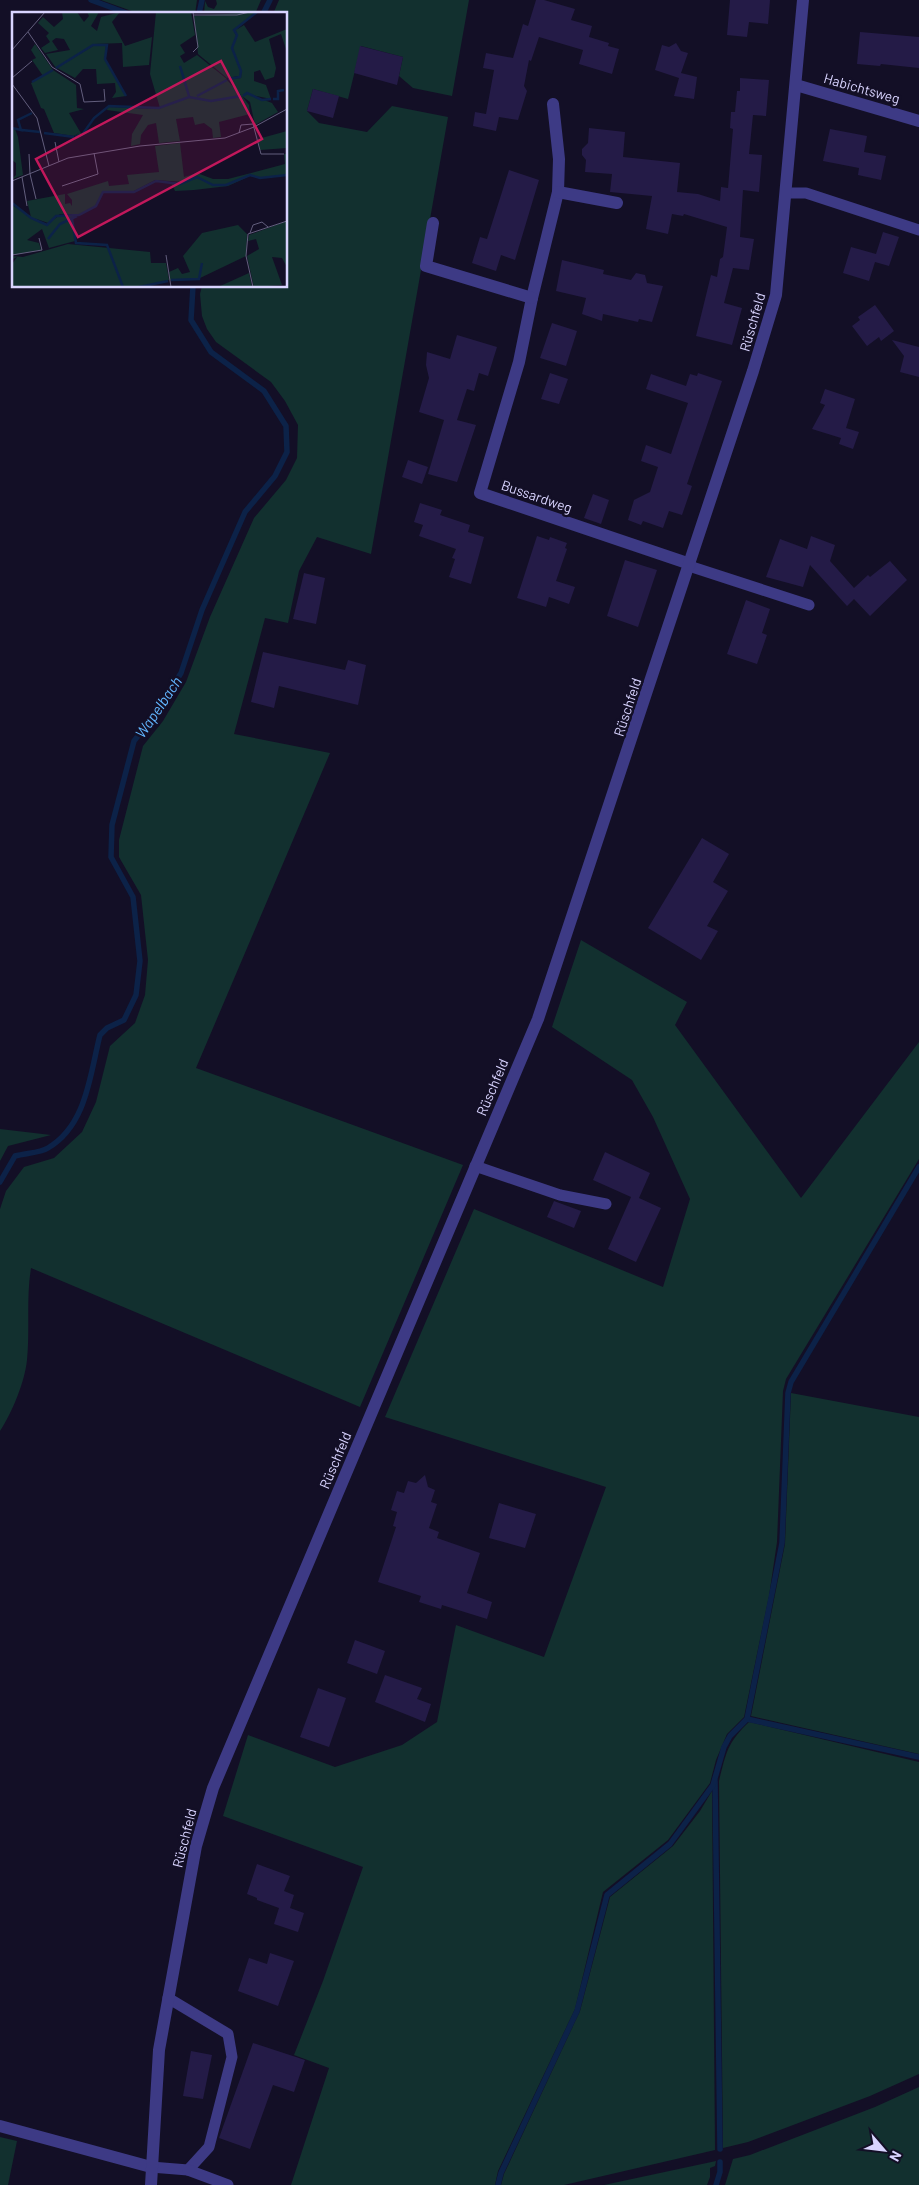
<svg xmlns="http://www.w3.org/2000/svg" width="919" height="2185" viewBox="0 0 919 2185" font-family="Barlow,sans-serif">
<rect width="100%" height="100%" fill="#130f26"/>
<g fill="#12302f">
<path d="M101,0H197L195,14H140Z"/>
<path d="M216,0H261L255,14H204L205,1L208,7L214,9L217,4Z"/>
<path d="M279,0H469L452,96L413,88L399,76L403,57L361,46L348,99L313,89L307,111L319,123L367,132L392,106L448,117L371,554L317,537L299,571L288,623L265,618L234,734L330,753L196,1068L463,1165L360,1407L31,1268C26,1298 30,1329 27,1360C25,1381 12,1413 0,1431V1209L6,1191L24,1167L54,1158L82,1132L96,1102L110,1046L135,1023L145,995L148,960L141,895L119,857V840L143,746L163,721L186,682L210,617L254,518L286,480L297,458L298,425L285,401L271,382L216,342L207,329L202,316L200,294L202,286H286V14H273Z"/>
<path d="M581,940L687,1002L675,1025L801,1198L919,1042V1159L786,1379L783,1391L777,1542L769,1596L744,1717L727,1734L716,1760L710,1783L668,1840L603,1892L575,2009L498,2171L495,2185H291L329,2068L294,2055L323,1981L363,1867L223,1816L248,1735L335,1767L402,1745L437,1722L456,1625L544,1657L606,1487L385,1417L474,1209L663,1287L690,1199L653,1117L632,1080L552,1027Z"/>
<path d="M0,1129L51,1135L8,1146L0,1161Z"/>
<path d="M791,1393L919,1417V1754L751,1716L785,1544Z"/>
<path d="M749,1722L919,1762V2074L870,2096L748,2142L723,2148L719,1781C726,1753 727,1743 749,1722Z"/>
<path d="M712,1791L715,2150L564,2185H501L504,2174L580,2011L610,1897L673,1846L700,1811Z"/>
<path d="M919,2087V2185H725L733,2159L750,2155L875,2107Z"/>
<path d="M0,2137L17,2141L8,2185H0Z"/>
<path d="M716,2161L715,2166L710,2168V2177L707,2185H604Z"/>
</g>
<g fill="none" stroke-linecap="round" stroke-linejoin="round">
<g stroke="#0c2248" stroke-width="5.5">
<path d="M91,0L129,14"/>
<path d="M199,14L202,0"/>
<path d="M263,14L270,0"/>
<path d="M0,1182L15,1156C25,1153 40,1153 48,1148C87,1125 90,1074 100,1035L107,1028L124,1020L136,995L140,961L133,897L111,857L112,825L134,741L157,712L181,673L202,610L245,512L275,476L287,452L286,426L264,391L211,352L191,320L193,286"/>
<path d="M747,1719L919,1757"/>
<path d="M715,1781L720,2149"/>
<path d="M498,2185L501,2173L577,2011L607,1895L670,1844L713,1785L724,1747L730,1736L747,1719L782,1543L788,1393L791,1382L919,1167"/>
<path d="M716,2185L720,2172V2162"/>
</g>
</g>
<g fill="#241b47">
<path d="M536,0H544L575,9L571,20L592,26L589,37L609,43L608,46L619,49L612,74L579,64L583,50L539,37L531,61L529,60L524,86L527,91L518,120L499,117L496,131L473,126L475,112L486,114L494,70L483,68L486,53L513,58L523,24L528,26Z"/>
<path d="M730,0H770L768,24L749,22L747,37L727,35Z"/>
<path d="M860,32L919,37V68L881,64L880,66L857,64Z"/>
<path d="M676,43L681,51L688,53L681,73L697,77L694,99L674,96L679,78L655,70L662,45L669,47Z"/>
<path d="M360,46L403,57L397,85L354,73Z"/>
<path d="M740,78L769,80L766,116L753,115L749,154L762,155L759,192L743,190L740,237L754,239L749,270L733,268L724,303L742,308L732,345L696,336L711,275L717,277L720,259L723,257L727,227L684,214L683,216L672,214L668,234L646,229L652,196L610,192L612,174L585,172L586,160L582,155V149L588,143L589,128L625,132L623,157L680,163L677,192L698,194L720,201L721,187L728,188L733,129L730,128L731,112H735L737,91H740Z"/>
<path d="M313,89L339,96L333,118L307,111Z"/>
<path d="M830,129L867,136L864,152L886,156L881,180L858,175L859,168L823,161Z"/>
<path d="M509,170L539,180L515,260L501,255L496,271L472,263L480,237L487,239Z"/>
<path d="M883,232L899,237L889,266L875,262L869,281L843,273L851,247L876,254Z"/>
<path d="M562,260L604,270L603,274L631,280L636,273L645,275L647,283L663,286L652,322L639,319L638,322L603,314L602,321L582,314L586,298L556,291Z"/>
<path d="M875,305L894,331L881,341L879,337L867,346L852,326L860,320L858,317Z"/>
<path d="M552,323L577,331L566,366L540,358Z"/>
<path d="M457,335L497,347L488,376L479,373L474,391L467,389L457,420L476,425L457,482L428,474L444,420L419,412L429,378L426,365L427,352L450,359Z"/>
<path d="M892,340L919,347V377L900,372L904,356Z"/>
<path d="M550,373L568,379L559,404L541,399Z"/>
<path d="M698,373L722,381L687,484L692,486L682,515L669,511L663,528L643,521L641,525L628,520L634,500L650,492L658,467L641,461L646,445L671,454L688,403L646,389L651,374L686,386L690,374L697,376Z"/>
<path d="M825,389L855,399L846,428L859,432L853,449L839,444L841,438L812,429L825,405L820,403Z"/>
<path d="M408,460L428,467L422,484L402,477Z"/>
<path d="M593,494L609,500L601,524L584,518Z"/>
<path d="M420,503L442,510L440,515L470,525L468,532L484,537L471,584L449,577L455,559L452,558L456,549L419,536L423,525L414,522Z"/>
<path d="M537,536L549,540L550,537L567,543L565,548L567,549L556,581L575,587L569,604L549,597L546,607L517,598Z"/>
<path d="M811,536L835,545L830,561L854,588L868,575L870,577L890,561L907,580L870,616L854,599L847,606L810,565L803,587L766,577L780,539L807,549Z"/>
<path d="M625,560L657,570L638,627L607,616Z"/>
<path d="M304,573L325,578L316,624L293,619Z"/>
<path d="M746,600L770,609L762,633L767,635L757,664L727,654Z"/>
<path d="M263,652L345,670L348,660L366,665L358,705L279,686L274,708L251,702Z"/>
<path d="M702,838L729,854L713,882L728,891L707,926L718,931L701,960L648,928Z"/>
<path d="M605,1152L650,1173L639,1198L661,1208L636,1262L608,1249L631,1197L593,1180Z"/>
<path d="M554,1201L581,1211L574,1228L547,1217Z"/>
<path d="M425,1475L428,1487L435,1490L431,1502L437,1504L429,1528L439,1532L437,1538L480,1553L467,1593L492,1602L487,1619L442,1605L441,1609L419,1602L421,1596L378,1582L396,1527L393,1526L397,1512L391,1510L397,1491L404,1493L408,1481L416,1483Z"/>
<path d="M499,1503L536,1514L525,1548L489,1538Z"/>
<path d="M355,1640L385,1651L377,1674L347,1663Z"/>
<path d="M385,1675L422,1688L417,1699L431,1704L425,1722L375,1702Z"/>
<path d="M318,1688L346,1698L329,1747L300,1737Z"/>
<path d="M257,1864L290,1876L284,1891L294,1895L290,1908L304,1913L298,1932L274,1924L279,1908L257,1900V1898L247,1894Z"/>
<path d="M270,1953L294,1961L278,2006L238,1991L249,1958L267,1964Z"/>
<path d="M253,2043L305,2060L294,2092L273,2085L250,2149L219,2138Z"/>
<path d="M191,2051L212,2055L203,2099L183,2096Z"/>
</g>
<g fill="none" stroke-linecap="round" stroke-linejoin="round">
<g stroke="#3d3a85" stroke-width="11">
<path d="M786,193H806L919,230"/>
<path d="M689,566L809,605"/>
<path d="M475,1166L560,1195L606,1204"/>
<path d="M151,2167L188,2170L209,2147L232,2057L228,2034L168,1998"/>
<path d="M188,2170L228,2185"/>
</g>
<g stroke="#3d3a85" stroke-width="12">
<path d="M796,85L919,121"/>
<path d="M553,104L559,159L558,192L532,298L519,362L480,493L690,564"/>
<path d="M558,192L617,203"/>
<path d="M433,223L426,266L532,298"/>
<path d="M0,2126L151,2167"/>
<path d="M151,2185L159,2050L196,1846L213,1788L538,1019L753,371L776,295L803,0"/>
</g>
</g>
<g text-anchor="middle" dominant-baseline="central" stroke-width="5" stroke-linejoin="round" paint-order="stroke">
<g font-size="14" fill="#d9d4ff" stroke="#130f26">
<text transform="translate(862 88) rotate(16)">Habichtsweg</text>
<text transform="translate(752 322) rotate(-74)">Rüschfeld</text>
<text transform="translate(537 496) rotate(19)">Bussardweg</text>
<text transform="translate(627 707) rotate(-72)">Rüschfeld</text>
<text transform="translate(492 1087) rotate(-67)">Rüschfeld</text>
<text transform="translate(335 1460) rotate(-67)">Rüschfeld</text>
<text transform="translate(184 1838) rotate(-76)">Rüschfeld</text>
</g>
<g font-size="15" font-style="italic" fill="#62b6ff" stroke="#130f26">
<text transform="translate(158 707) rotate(-56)">Wapelbach</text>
</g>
</g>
<g transform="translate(12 12)">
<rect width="275" height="275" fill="#130f26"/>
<path d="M50,0H65L72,10L77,4L75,0H87L79,14L85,19L89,5L108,0L100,10L113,34L140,25L137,53L111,55L110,31L83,32L44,56L34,42L58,38L52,27L44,26L40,29L46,38L33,41L29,36L38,30L34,24L37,21L26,11L31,5L42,15L51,7ZM144,0H179L183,23L168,33L173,41L168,44L172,51L185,43L215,67L207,72L215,68L229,83L216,67L229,66L230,57L227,64L215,66L186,42L182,4L244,0L222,20L225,25L224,18L232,13L243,30L275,17V40L269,22L257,27L264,56L262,65L253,68L248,58L242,60V69L254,73L259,87L239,83L260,91L266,100L243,113L238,90L230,84L237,93L238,102L207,110L209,125L201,126L200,117L192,111L183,113L181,105L164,107L168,129L147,131L144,111L136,113L129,123L128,132L119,134L120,122L131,103L95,98L96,95L147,97L163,89L148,96L138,62ZM23,32L41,58L64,73L65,96L72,97L57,101L70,123L63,124L68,120L62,124L42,121L32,97L29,96L19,71L31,64L20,48L24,46L19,38ZM94,33L93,47L114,84L100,86L104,80L103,71L85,72L84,57H71L63,66L45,56L81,34ZM0,117H3L6,125L11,163L0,167L4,163V151L0,148ZM275,119V136L248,138L246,127ZM168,131L172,165L185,161L201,167H216L273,152L272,142H275V163L248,166L238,164L216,174L182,178L163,179L159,170L162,173L172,170L143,168L122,179H91L83,194L68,202H48L36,211L19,205L15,189L53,182V192L58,191L60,194V188L55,182L96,169L97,174L117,172L115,163L147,160L143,134ZM0,193L34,213L48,203L65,204L48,212L36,227L48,212L60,207L63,229L37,236L30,217L15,228L27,231L29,238L0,243ZM275,209V255L270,246L260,245L270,273L242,275L235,244L247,237L244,227L236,229L237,223ZM226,213L235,222L234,244L186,267L158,268L157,260L166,256L170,262L178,260L171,244L190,221ZM56,232L138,240L139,251H154L157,268L126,275H0V252L5,245L1,247L0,244L11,245ZM237,261L240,275H206Z" fill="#12302f"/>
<path fill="none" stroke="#0c2248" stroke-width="2.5" d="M168,54L177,84M44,56L81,33H95L93,47L114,84M216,67L228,65L229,59L220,36L225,23L222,18L245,0M20,70L41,58M185,84L215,68M231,84L235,81L250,88L259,87M261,87H266V79L272,78M0,116L9,118L6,108L20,101M10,118L28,120M32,121L62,125M63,125L70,123L82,106L97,94L147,96L177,85L199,89L229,84M0,191L19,206L35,213L44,204L67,203L84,194L91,180H122L144,169L168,172L185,165L201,173H214L238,163L248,166L275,163M60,207L64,231L95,233L111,275M36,227L48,212L65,204M159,268L187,267L190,251M127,275L156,269"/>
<path fill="none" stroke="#625e7d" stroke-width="1" d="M181,0L186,35L181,40M181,3H225L238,0M16,20L40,55L68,72L72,90L93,89L92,77M0,38L33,0M0,66L20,49M0,72L25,106L37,154M227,121L229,113L241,112L249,142H272M43,130L47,150M17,142L18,162M18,162L24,187M10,165L15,194M0,169L56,146L128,134L213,126L242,115L275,97M50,174L86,162L82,141M238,221L241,213L250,210L256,215M0,243L30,238L27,226M154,243L159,275M241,275L234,244L236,222L275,209"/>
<path fill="#c2185b" fill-opacity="0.15" stroke="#c2185b" stroke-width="2.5" d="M209,49L250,127L66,225L24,147Z"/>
<rect width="275" height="275" fill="none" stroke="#d9d4ff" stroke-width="2.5"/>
</g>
<g transform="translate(884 2150) rotate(118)" stroke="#130f26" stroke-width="4" paint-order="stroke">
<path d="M0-4L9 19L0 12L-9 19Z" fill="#d9d4ff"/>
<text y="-8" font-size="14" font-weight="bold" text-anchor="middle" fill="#d9d4ff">N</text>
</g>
</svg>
